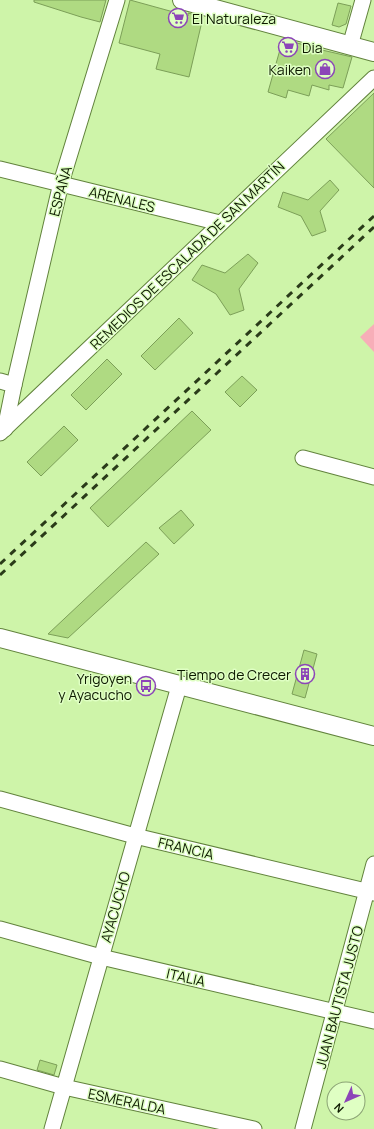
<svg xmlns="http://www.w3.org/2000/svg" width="374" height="1129" viewBox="0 0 374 1129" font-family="Manrope,sans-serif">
<rect width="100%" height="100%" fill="#cef4a9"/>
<path fill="#f7aeb8" d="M374,324V352L360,337Z"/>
<g fill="#afda82" stroke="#7c9f58">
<path d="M34,0H106L100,22L81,17L34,2Z"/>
<path d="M130,0L188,16V13L203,17L189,77L156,69L160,54L119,43Z"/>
<path d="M338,3L351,6L346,24L339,27L332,25Z"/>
<path d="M283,39L322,50L352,57L343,88L329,85V90L312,85L309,96L288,90L286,98L268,92Z"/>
<path d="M374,93V188L326,139Z"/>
<path d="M330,180L339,190L320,211L326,231L312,236L301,216L278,207L283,192L308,200Z"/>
<path d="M248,254L258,263L239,289L244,310L230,315L216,294L192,280L202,265L225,273Z"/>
<path d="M179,318L193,333L155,370L141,356Z"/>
<path d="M107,359L122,374L86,410L71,395Z"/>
<path d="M242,376L257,390L240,407L225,392Z"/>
<path d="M192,411L211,430L108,527L90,508Z"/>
<path d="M64,426L78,440L41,476L27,462Z"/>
<path d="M181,510L194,525L174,544L159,528Z"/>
<path d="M146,542L159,554L68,638L48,634Z"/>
<path d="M304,650L317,654L305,698L292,694Z"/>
<path d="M40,1060L57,1065L54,1075L37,1070Z"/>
</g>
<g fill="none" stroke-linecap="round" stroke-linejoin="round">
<g stroke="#62833d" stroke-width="17">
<g id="minor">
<path d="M350,46L363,0"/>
<path d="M0,169L220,223"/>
<path d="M0,381L14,385L5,429"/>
<path d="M14,385L61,183L117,0"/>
<path d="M0,433L374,78"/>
<path d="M303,458L374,477"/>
<path d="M0,799L135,836L374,893"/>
<path d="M0,929L101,957L374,1021"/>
<path d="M0,1069L64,1087L254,1129"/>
<path d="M52,1129L179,686"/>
<path d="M303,1129L374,864"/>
</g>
</g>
<g stroke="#62833d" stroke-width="20">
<g id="tertiary">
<path d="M182,0L374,52"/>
<path d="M0,638L374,736"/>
</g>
</g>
<use href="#minor" stroke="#fff" stroke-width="15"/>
<use href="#tertiary" stroke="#fff" stroke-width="18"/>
<g stroke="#2a3b19" stroke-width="3" stroke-dasharray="7 7" stroke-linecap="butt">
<path d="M0,564L374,216"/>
<path d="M0,575L374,227"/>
</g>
</g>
<defs>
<g id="supermarket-ring" transform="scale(1)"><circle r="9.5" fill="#dfffc3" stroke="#8c45b8" stroke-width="1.5"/><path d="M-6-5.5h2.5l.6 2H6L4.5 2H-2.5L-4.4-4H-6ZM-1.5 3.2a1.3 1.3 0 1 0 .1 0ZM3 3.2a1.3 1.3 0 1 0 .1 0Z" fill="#8c45b8"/></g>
<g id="shop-ring" transform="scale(1)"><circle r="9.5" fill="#dfffc3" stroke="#8c45b8" stroke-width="1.5"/><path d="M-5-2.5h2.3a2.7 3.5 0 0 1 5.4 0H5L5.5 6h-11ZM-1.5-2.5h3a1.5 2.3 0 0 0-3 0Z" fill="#8c45b8"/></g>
<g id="building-ring" transform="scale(1)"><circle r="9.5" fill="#dfffc3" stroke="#8c45b8" stroke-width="1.5"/><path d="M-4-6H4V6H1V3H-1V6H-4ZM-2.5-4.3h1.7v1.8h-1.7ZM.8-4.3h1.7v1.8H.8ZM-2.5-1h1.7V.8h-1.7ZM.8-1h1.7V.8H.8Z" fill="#8c45b8"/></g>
<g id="bus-ring" transform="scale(1)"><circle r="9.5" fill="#dfffc3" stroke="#8c45b8" stroke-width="1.5"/><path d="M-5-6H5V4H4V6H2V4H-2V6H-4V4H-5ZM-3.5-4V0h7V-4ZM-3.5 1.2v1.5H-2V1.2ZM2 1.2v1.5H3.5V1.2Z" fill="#8c45b8"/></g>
</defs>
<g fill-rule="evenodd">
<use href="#supermarket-ring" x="178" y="18"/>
<use href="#supermarket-ring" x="288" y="47"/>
<use href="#shop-ring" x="325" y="69"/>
<use href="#building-ring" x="305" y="674"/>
<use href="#bus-ring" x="146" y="686"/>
</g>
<g text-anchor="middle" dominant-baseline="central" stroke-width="3" stroke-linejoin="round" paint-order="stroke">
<g font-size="14" fill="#0d1a00" stroke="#dfffc3" text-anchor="end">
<text x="192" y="18" text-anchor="start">El Naturaleza</text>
<text x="302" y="47" text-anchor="start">Dia</text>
<text x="311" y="69">Kaiken</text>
<text x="291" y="674">Tiempo de Crecer</text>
<text x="132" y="678">Yrigoyen<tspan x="132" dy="16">y Ayacucho</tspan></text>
</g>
<g font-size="14" fill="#0d1a00" stroke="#dfffc3">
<text transform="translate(60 191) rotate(-75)">ESPAÑA</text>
<text transform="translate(122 199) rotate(14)">ARENALES</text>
<text transform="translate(187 255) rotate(-44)">REMEDIOS DE ESCALADA DE SAN MARTÍN</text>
<text transform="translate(186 848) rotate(13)">FRANCIA</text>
<text transform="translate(115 907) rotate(-74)">AYACUCHO</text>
<text transform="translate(186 977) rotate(13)">ITALIA</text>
<text transform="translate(339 997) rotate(-75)">JUAN BAUTISTA JUSTO</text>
<text transform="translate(127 1101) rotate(12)">ESMERALDA</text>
</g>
</g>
<g transform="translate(346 1101) rotate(225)"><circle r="19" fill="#dfffc3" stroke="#8ba375"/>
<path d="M0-3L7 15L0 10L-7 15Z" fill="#8c45b8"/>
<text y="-6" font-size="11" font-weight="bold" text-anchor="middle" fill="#0d1a00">N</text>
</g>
</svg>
